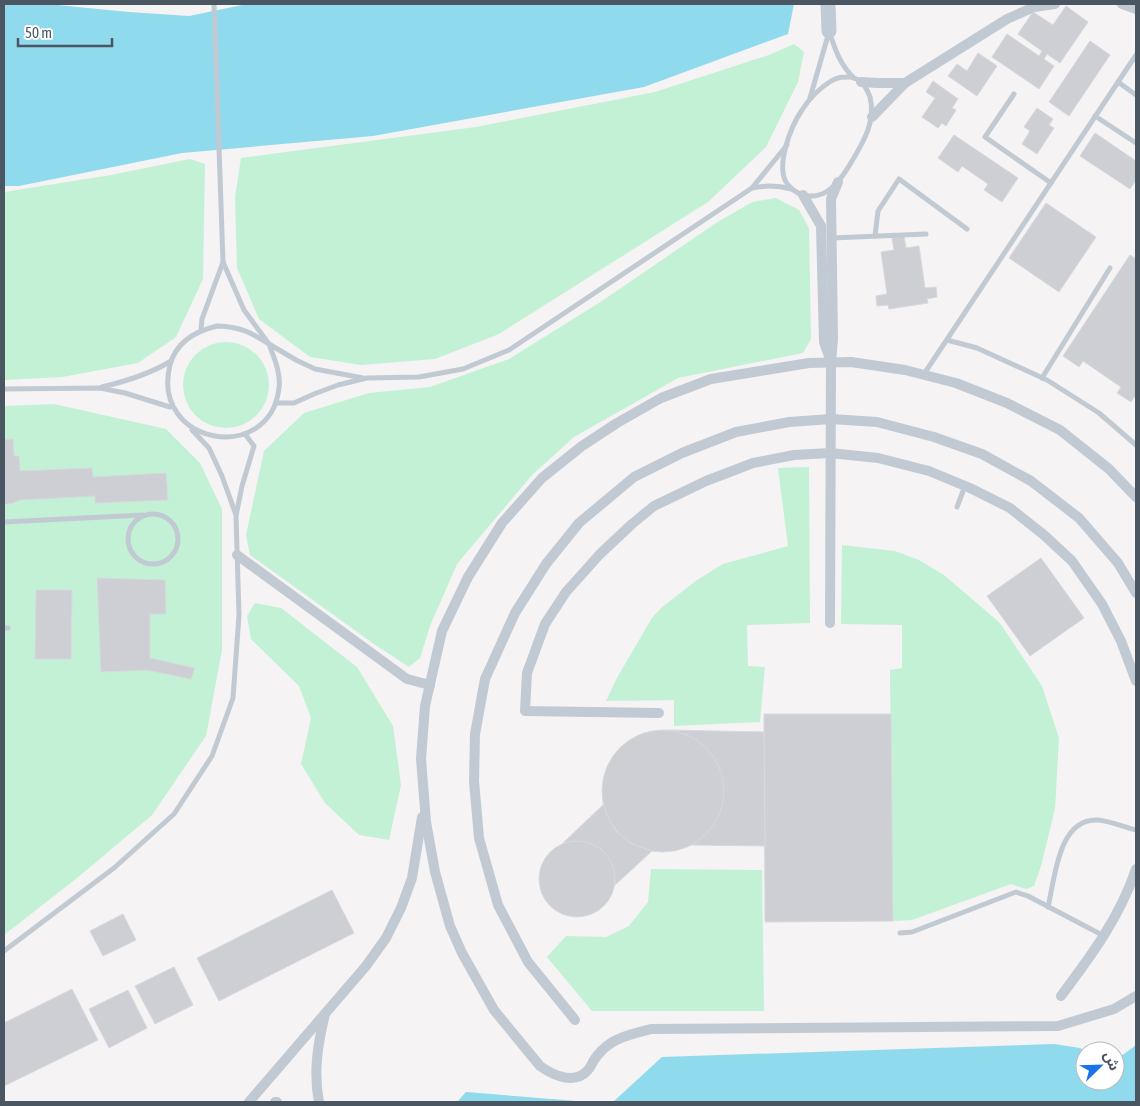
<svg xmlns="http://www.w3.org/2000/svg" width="1140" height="1106" viewBox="0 0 1140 1106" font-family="'Asap Condensed','Noto Sans Arabic',sans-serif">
<rect width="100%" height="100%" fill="#f5f3f3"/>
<g fill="#c3f1d5">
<path d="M794,44L804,52L798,82L766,147L708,202L499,334L435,359L361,365L310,357L259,319L237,268L235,198L241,158L476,127L655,92L769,55Z"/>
<path d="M190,159L205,164L203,279L176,337L138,363L62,377L4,380V192L111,175Z"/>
<path d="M776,198L799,210L809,228L811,339L803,353L678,378L574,437L532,475L457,564L430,626L420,658L409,667L374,644L250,555L246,535L264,451L304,413L369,393L430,387L509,359L602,301L716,223L752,202Z"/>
<circle cx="226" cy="385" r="43"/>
<path d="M54,404L166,429L200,463L222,509V650L206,736L152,815L77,878L4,935V406Z"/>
<path d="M809,467L810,623L747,625L748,666L765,667L760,722L674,726V700L606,701L618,676L652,618L661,608L697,580L723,564L788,546L778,468Z"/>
<path d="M842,545L895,551L919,560L944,575L1000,623L1042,686L1059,738L1055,809L1041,866L1034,886L1026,889L1011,884L912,920L893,921L890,670L902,668V625L841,624Z"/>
<path d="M255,603L281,608L357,667L393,726L401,785L389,840L359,835L325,803L301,764L311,718L299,686L251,639L247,616Z"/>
<path d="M651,869L762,870L764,1011H592L547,957L566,936L606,937L629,926L648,902Z"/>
</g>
<g fill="#90daee">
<path d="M4,4H47L129,12L189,16L247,4H794L788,34L644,87L373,136L182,153L19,186H4Z"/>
<path d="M1054,1044L1080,1048L1085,1051V1081H1115V1058L1124,1054L1136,1045V1102H613L662,1057Z"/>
<path d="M466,1092L589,1102H457Z"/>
</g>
<g fill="#cdcfd5" stroke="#d7d9de">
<path d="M1066,6L1088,22L1060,63L1047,54L1044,59L1054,66L1039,89L992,57L1007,34L1039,56L1042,51L1018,34L1033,12L1053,25Z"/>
<path d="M1090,41L1110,55L1069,116L1049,102Z"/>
<path d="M978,53L997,66L977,96L948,76L957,64L967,71Z"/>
<path d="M933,81L958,99L952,108L956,110L946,126L942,123L938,128L922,117L935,98L926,92Z"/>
<path d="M1037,108L1053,119L1049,125L1054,128L1037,154L1022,144L1030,131L1024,127Z"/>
<path d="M1095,133L1136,161V180L1130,189L1080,156Z"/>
<path d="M954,135L1018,178L1002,202L984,190L988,184L962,166L958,172L938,158Z"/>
<path d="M1046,203L1096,237L1059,292L1009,258Z"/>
<path d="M904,236L906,248L919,246L925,288L936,287L937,297L927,299L928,303L889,309L888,305L877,306L876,296L887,294L881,252L894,250L892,238Z"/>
<path d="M1130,255L1136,259V395L1131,402L1117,393L1121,387L1083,361L1079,367L1063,356Z"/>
<path d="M13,439L14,456H19L20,471L92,468L93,477L166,473L168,500L95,503V496L20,500L10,504H4V440Z"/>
<path d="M1041,558L1084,618L1030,656L987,596Z"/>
<path d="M97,578L165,580L166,614H150V658L195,668L191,679L146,670L101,672Z"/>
<path d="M36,590H72L71,659H35Z"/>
<path d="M764,714H891L893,921L765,922Z"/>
<path d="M667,730L764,732L765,846L691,845L707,833L718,817L723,798L722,779L715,760L703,745L686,734Z"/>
<circle cx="663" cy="791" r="61"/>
<path d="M604,804L606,813L616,831L632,844L652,851L615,885L614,872L609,859L601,849L589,843L576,841L563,843Z"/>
<circle cx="577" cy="879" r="38"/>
<path d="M332,890L354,933L219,1001L197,958Z"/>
<path d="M123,914L136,940L103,956L90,931Z"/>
<path d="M174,967L193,1005L155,1024L135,986Z"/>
<path d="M72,989L98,1040L4,1086V1023Z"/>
<path d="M128,990L147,1028L109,1048L89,1009Z"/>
</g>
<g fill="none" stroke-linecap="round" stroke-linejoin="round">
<g stroke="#c1cad2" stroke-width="5">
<path d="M214,4L223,262L244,310L269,344L296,360L315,369L363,378"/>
<path d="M829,31C835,49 840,65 854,78"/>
<path d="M850,77C853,78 858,79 860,81C865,84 868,92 870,97C876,121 864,141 852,161C845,173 835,189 822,194C808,199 797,195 788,185C774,168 791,126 802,110C809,99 820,88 831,81C837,77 843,77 850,77Z"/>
<path d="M1118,82L1136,95"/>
<path d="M1014,94L985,137L1051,183"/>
<path d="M810,98L829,32"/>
<path d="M1095,116L1136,143"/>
<path d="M752,188C766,185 777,185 791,189"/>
<path d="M875,236L878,211L899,179L967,229"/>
<path d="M832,238L926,234"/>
<path d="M217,326C241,327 250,332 269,344C274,358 281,373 279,388C270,466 150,445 170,365C176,342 196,331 217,326Z"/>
<path d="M201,330L202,319L223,262"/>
<path d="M947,340L977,348L1047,380L1099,413L1136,445"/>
<path d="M924,374L1136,55"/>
<path d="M1042,378L1110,268"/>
<path d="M102,387C127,381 150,374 171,361"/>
<path d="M4,389L100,388L125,393L170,407L172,404"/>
<path d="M276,403H294L314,394L338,385L367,378L419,377L463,369L509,350L752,188L787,145"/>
<path d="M192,430L209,448L222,476L236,515"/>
<path d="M957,507L965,486"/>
<circle cx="153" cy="539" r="25"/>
<path d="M4,522L143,515"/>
<path d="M4,628H8"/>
<path d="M1048,907C1055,878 1058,818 1098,820C1110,821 1124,827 1136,830"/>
<path d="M900,933L912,932L1016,892L1028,896L1104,936"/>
<path d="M4,951L114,868L174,814L212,756L233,698L239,615L236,516L242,486L254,446L245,434"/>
</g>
<g stroke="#c1cad2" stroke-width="10">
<path d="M1122,4L1136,9"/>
<path d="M861,82L877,83H905"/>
<path d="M872,117L905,83L1007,19L1034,7L1055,4"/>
<path d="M803,195L821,226L824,342L830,359"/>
<path d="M1136,497L1109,469L1060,430L1007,403L956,383L905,370L851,362L809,363L711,379L661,398L617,423L582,446L542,478L502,523L468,577L442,631L425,706L421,759L426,822L435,872L450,926L462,953L494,1010L540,1066C554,1076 575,1085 588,1070C591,1067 592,1063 594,1060C598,1054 605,1047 611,1043C623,1035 637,1033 651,1029L1058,1026L1114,1009L1136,996"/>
<path d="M237,555L407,679L430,685"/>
<path d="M830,623L831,362L833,339L831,199L838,182"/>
<path d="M659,713L525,711L527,673L545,624L566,592L600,554L632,524L654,506L706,481L753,463L794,455L830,453L878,458L929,471L970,488L1010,508L1044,535L1072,561L1102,604L1121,641L1136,681"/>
<path d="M1061,996C1091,956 1120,917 1136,869"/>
<path d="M575,1020L528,962L498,905L479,838L474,781L475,734L485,679L515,613L546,564L579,523L634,477L682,453L736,432L789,422L831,419L877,422L934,437L982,454L1031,481L1079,518L1118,563L1136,593"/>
<path d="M249,1102L366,966L386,938L401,908L412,878L422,817"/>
<path d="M275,1102H277"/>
<path d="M319,1102C313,1072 318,1043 325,1014"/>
</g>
<path stroke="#c1cbd6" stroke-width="15" d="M828,4L829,31"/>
</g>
<rect width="1140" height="1106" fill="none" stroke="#4a5661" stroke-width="10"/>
<g transform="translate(1100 1066) rotate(67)"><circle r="24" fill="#ffffff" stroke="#b7bbc0"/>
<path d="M0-4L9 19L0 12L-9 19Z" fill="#1a73e8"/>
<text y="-8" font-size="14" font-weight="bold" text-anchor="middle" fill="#4a5661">ش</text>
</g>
<path d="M18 38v8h94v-8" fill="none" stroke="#4a5661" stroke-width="2.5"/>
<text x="25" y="38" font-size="15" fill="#4a5661" stroke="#ffffff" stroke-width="4" paint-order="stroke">50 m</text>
</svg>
